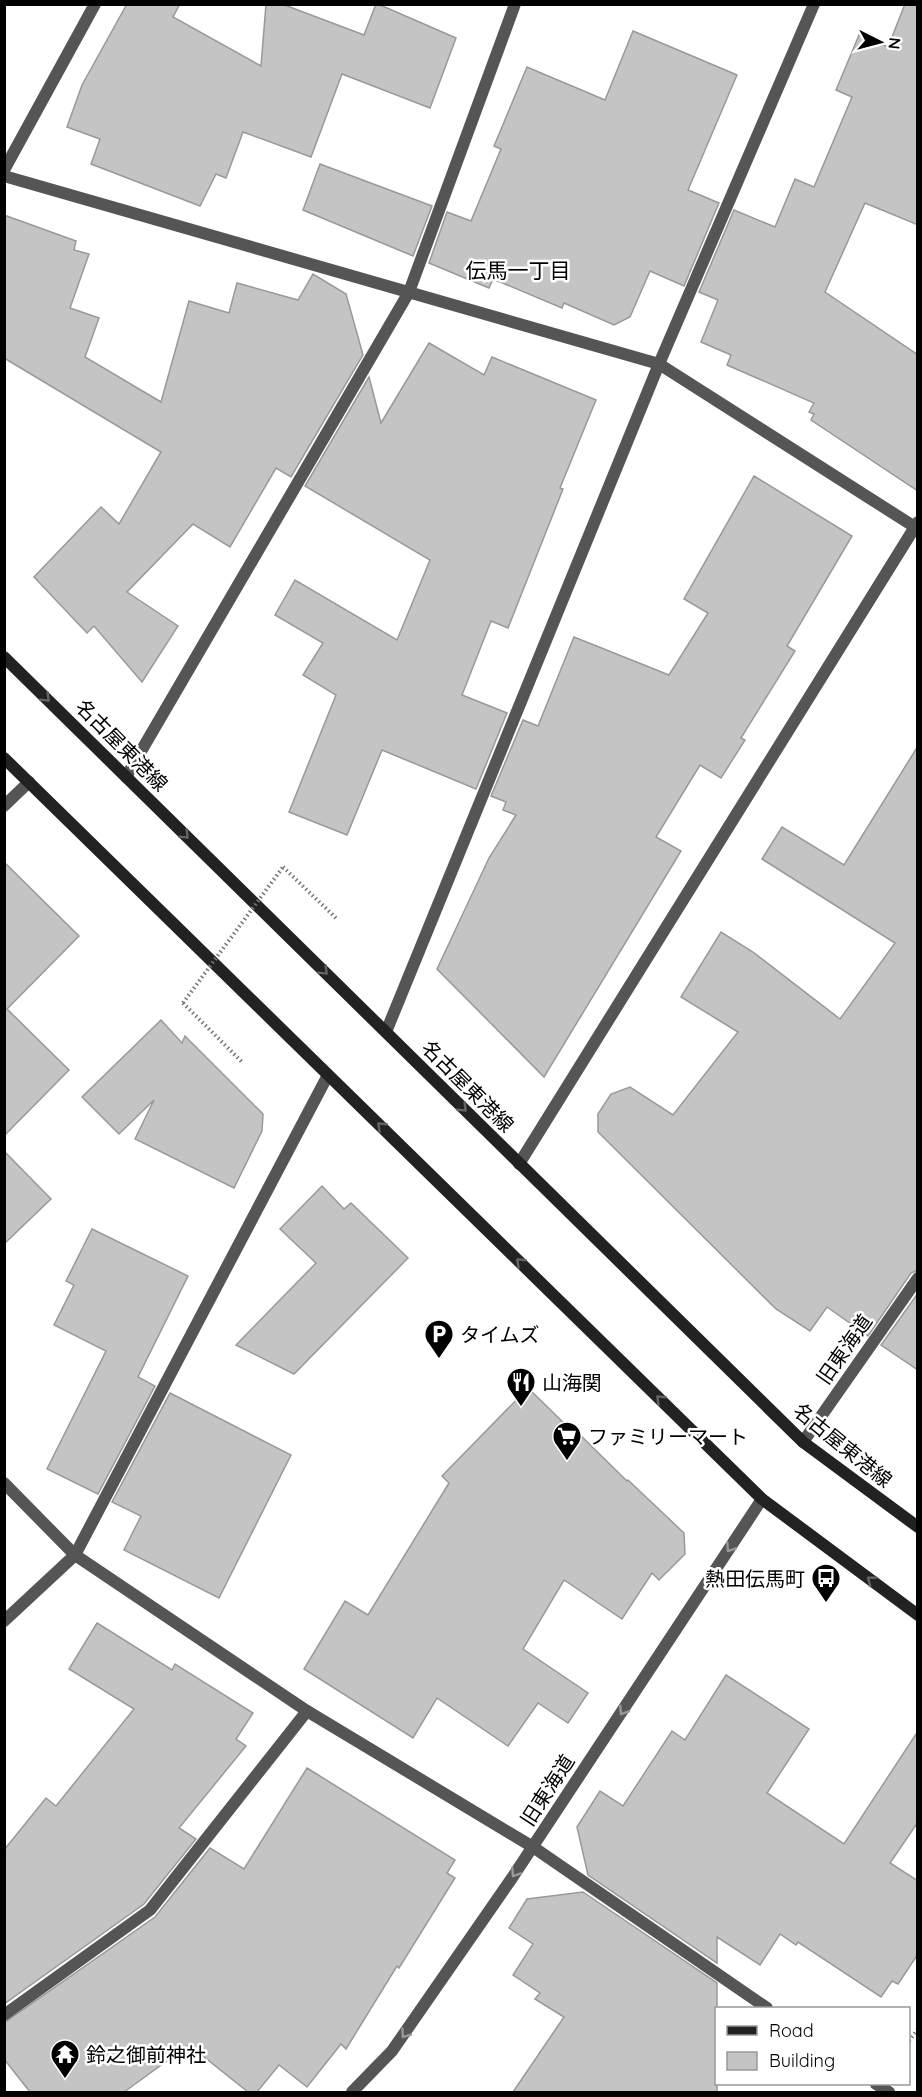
<svg xmlns="http://www.w3.org/2000/svg" width="922" height="2097" viewBox="0 0 922 2097" font-family="Quicksand,'Noto Sans JP',sans-serif">
<rect width="100%" height="100%" fill="#fff"/>
<g fill="#c4c4c4" stroke="#999" stroke-width="1.5">
<path d="M127,4H180L173,17L261,66L266,4H282L364,35L376,4H378L456,38L430,108L342,74L311,157L243,132L226,178L216,174L200,206L91,164L100,139L67,127L82,85Z"/>
<path d="M905,4H918V225L865,203L825,292L918,355V491L811,420L814,414L809,412L814,403L727,365L731,355L701,342L718,300L699,292L734,210L775,227L795,179L814,187L852,97L836,90L859,35L888,47Z"/>
<path d="M633,31L737,75L688,190L719,203L684,286L650,271L630,317L614,325L564,303L562,308L493,279L489,288L429,263L447,212L471,221L501,149L494,146L527,67L605,100Z"/>
<path d="M320,164L432,206L413,256L303,210Z"/>
<path d="M4,215L76,241L74,250L89,254L70,308L99,318L85,357L161,402L189,301L229,313L237,283L298,300L313,274L346,294L363,355L291,477L276,468L230,547L193,524L127,592L178,626L142,682L94,626L87,633L34,577L101,507L119,524L161,452L4,358Z"/>
<path d="M429,343L484,375L492,357L596,400L560,488L563,489L508,628L491,621L462,695L507,713L476,789L382,750L347,835L289,812L336,695L303,675L323,643L275,615L295,580L397,640L430,560L305,486L369,377L381,423Z"/>
<path d="M754,476L852,536L787,646L795,651L741,738L745,740L721,778L700,765L656,837L681,851L544,1077L437,969L489,858L516,815L503,810L506,802L491,796L523,720L538,726L574,637L669,675L708,613L684,599Z"/>
<path d="M918,746V1270L911,1273L868,1336L827,1307L810,1331L776,1309L598,1132V1114L611,1094L630,1087L673,1115L738,1032L681,997L721,932L753,952L840,1019L895,943L762,859L782,827L844,865Z"/>
<path d="M4,862L79,936L7,1009L69,1070L4,1136Z"/>
<path d="M161,1020L182,1043L185,1036L263,1114L262,1131L234,1188L135,1139L154,1100L119,1134L82,1097Z"/>
<path d="M4,1151L51,1199L4,1244Z"/>
<path d="M322,1186L344,1209L351,1203L408,1258L294,1374L236,1345L316,1263L280,1229Z"/>
<path d="M92,1229L188,1276L138,1377L155,1386L98,1494L47,1469L106,1351L54,1325L74,1285L66,1281Z"/>
<path d="M918,1293V1370L881,1345Z"/>
<path d="M528,1388L570,1429L572,1427L627,1481L628,1480L684,1533L685,1554L659,1580L652,1573L622,1619L564,1580L523,1649L588,1693L568,1723L538,1703L508,1746L437,1698L413,1738L304,1669L345,1601L368,1615L449,1483L442,1476Z"/>
<path d="M170,1393L291,1455L219,1598L124,1550L141,1516L112,1502Z"/>
<path d="M97,1623L172,1670L175,1664L253,1713L236,1739L246,1746L179,1828L196,1839L144,1904L4,2004V1850L46,1798L56,1806L134,1709L69,1669Z"/>
<path d="M726,1675L809,1729L767,1793L844,1844L918,1731V1822L890,1863L918,1881V1954L898,1984L892,1981L881,1997L798,1942L796,1945L780,1934L760,1965L717,1937V1963L588,1875L577,1827L600,1791L623,1806L672,1731L685,1740Z"/>
<path d="M307,1768L455,1860L447,1873L455,1878L399,1968L397,1966L346,2049L341,2044L307,2087L279,2065L257,2092H248L189,2045L124,2092H30L4,2059V2023L155,1917L210,1848L244,1869Z"/>
<path d="M583,1892L717,1983V2092H513L564,2017L535,1999L540,1993L513,1975L533,1944L509,1928L527,1899Z"/>
</g>
<g fill="none" stroke-linecap="round" stroke-linejoin="round">
<g stroke="#777" stroke-width="4" stroke-dasharray="1.5 3" stroke-linecap="butt">
<path d="M283,867L336,918"/>
<path d="M183,1003L243,1063"/>
<path d="M909,2041L918,2029"/>
</g>
<g stroke="#555" stroke-width="12">
<path d="M4,170L95,4"/>
<path d="M4,176L659,364L918,529"/>
<path d="M126,777L409,292L515,4"/>
<path d="M4,806L29,782"/>
<path d="M386,1032L659,364L814,4"/>
<path d="M519,1164L918,522"/>
<path d="M803,1442L918,1278"/>
<path d="M4,1483L75,1555L307,1711L533,1847L767,2008"/>
<path d="M4,1621L75,1555L328,1075"/>
<path d="M4,2015L150,1910L307,1711"/>
<path d="M876,2084L889,2092"/>
<path d="M352,2092L392,2051L512,1878L762,1499"/>
</g>
<g stroke="#222" stroke-width="12">
<path d="M4,657L803,1442L918,1527"/>
<path d="M4,758L762,1499L918,1615"/>
</g>
<path stroke="#777" stroke-width="4" stroke-dasharray="1.5 3" stroke-linecap="butt" d="M183,1003L283,867"/>
</g>
<defs><path id="oneway-chevron" d="M-2-3.5L2.5 0L-2 3.5" fill="none" stroke-width="1.6" stroke-linecap="round" stroke-linejoin="round" transform="scale(1.5)"/></defs>
<g stroke="#646464">
<use href="#oneway-chevron" transform="translate(46 698) rotate(45)"/>
<use href="#oneway-chevron" transform="translate(185 835) rotate(45)"/>
<use href="#oneway-chevron" transform="translate(324 971) rotate(45)"/>
<use href="#oneway-chevron" transform="translate(463 1108) rotate(45)"/>
<use href="#oneway-chevron" transform="translate(381 1126) rotate(-136)"/>
<use href="#oneway-chevron" transform="translate(520 1262) rotate(-136)"/>
<use href="#oneway-chevron" transform="translate(660 1399) rotate(-136)"/>
<use href="#oneway-chevron" transform="translate(871 1580) rotate(-143)"/>
</g>
<g stroke="#999">
<use href="#oneway-chevron" transform="translate(730 1548) rotate(124)"/>
<use href="#oneway-chevron" transform="translate(623 1711) rotate(123)"/>
<use href="#oneway-chevron" transform="translate(515 1873) rotate(124)"/>
<use href="#oneway-chevron" transform="translate(405 2034) rotate(125)"/>
</g>
<defs>
<g id="parking-pin" transform="scale(1.5)"><path d="M0 17L-7.5 6A9.5 9.5 0 1 1 7.5 6Z" fill="#000" stroke="#fff"/><path d="M-3.5-5.5H1a3.5 3.5 0 0 1 0 7H-1V5.5H-3.5ZM-1-3.4V-.6H.8a1.4 1.4 0 0 0 0-2.8Z" fill="#fff"/></g>
<g id="restaurant-pin" transform="scale(1.5)"><path d="M0 17L-7.5 6A9.5 9.5 0 1 1 7.5 6Z" fill="#000" stroke="#fff"/><path d="M-5-6h1v4h1v-4h1v4h1v-4h1v5L-1.5 .5V6h-2V.5L-5-1ZM5-6V6H3V1.5H1.5Q1.5-4 5-6Z" fill="#fff"/></g>
<g id="supermarket-pin" transform="scale(1.5)"><path d="M0 17L-7.5 6A9.5 9.5 0 1 1 7.5 6Z" fill="#000" stroke="#fff"/><path d="M-6-5.5h2.5l.6 2H6L4.5 2H-2.5L-4.4-4H-6ZM-1.5 3.2a1.3 1.3 0 1 0 .1 0ZM3 3.2a1.3 1.3 0 1 0 .1 0Z" fill="#fff"/></g>
<g id="bus-pin" transform="scale(1.5)"><path d="M0 17L-7.5 6A9.5 9.5 0 1 1 7.5 6Z" fill="#000" stroke="#fff"/><path d="M-5-6H5V4H4V6H2V4H-2V6H-4V4H-5ZM-3.5-4V0h7V-4ZM-3.5 1.2v1.5H-2V1.2ZM2 1.2v1.5H3.5V1.2Z" fill="#fff"/></g>
<g id="temple-pin" transform="scale(1.5)"><path d="M0 17L-7.5 6A9.5 9.5 0 1 1 7.5 6Z" fill="#000" stroke="#fff"/><path d="M0-6L5-2H3V0L6.5 2.5H4V6H1.5V3h-3V6H-4V2.5H-6.5L-3 0V-2H-5Z" fill="#fff"/></g>
</defs>
<g fill-rule="evenodd">
<use href="#parking-pin" x="439" y="1334"/>
<use href="#restaurant-pin" x="521" y="1382"/>
<use href="#supermarket-pin" x="567" y="1436"/>
<use href="#bus-pin" x="826" y="1578"/>
<use href="#temple-pin" x="65" y="2054"/>
</g>
<g text-anchor="middle" dominant-baseline="central" stroke-width="5" stroke-linejoin="round" paint-order="stroke">
<g font-size="20" fill="#000" stroke="#fff">
<text transform="translate(122 745) rotate(45)">名古屋東港線</text>
<text transform="translate(468 1086) rotate(45)">名古屋東港線</text>
<text transform="translate(844 1349) rotate(-55)">旧東海道</text>
<text transform="translate(843 1445) rotate(39)">名古屋東港線</text>
<text transform="translate(547 1790) rotate(-57)">旧東海道</text>
</g>
<g font-size="20" fill="#000" stroke="#fff" text-anchor="start">
<text x="460" y="1334">タイムズ</text>
<text x="542" y="1382">山海関</text>
<text x="588" y="1436">ファミリーマート</text>
<text x="805" y="1578" text-anchor="end">熱田伝馬町</text>
<text x="86" y="2054">鈴之御前神社</text>
</g>
<g font-size="21" fill="#000" stroke="#fff">
<text x="518" y="270">伝馬一丁目</text>
</g>
</g>
<rect width="922" height="2097" fill="none" stroke="#000000" stroke-width="12"/>
<rect x="715" y="2007" width="195" height="78" fill="#ffffff" stroke="#999999" stroke-width="1.5"/>
<rect x="727" y="2026" width="30" height="9" fill="#222222" stroke="#999999" stroke-width="1.5"/>
<text x="769" y="2037" font-size="18" fill="#000000">Road</text>
<rect x="727" y="2052" width="30" height="18" fill="#c4c4c4" stroke="#999999" stroke-width="1.5"/>
<text x="769" y="2067" font-size="18" fill="#000000">Building</text>
<g transform="translate(880 42) rotate(96)" stroke="#ffffff" stroke-width="4.5" paint-order="stroke">
<path d="M0-4.5L10 22L0 15L-10 22Z" fill="#000000"/>
<text y="-9" font-size="16" font-weight="bold" text-anchor="middle" fill="#000000">N</text>
</g>
</svg>
